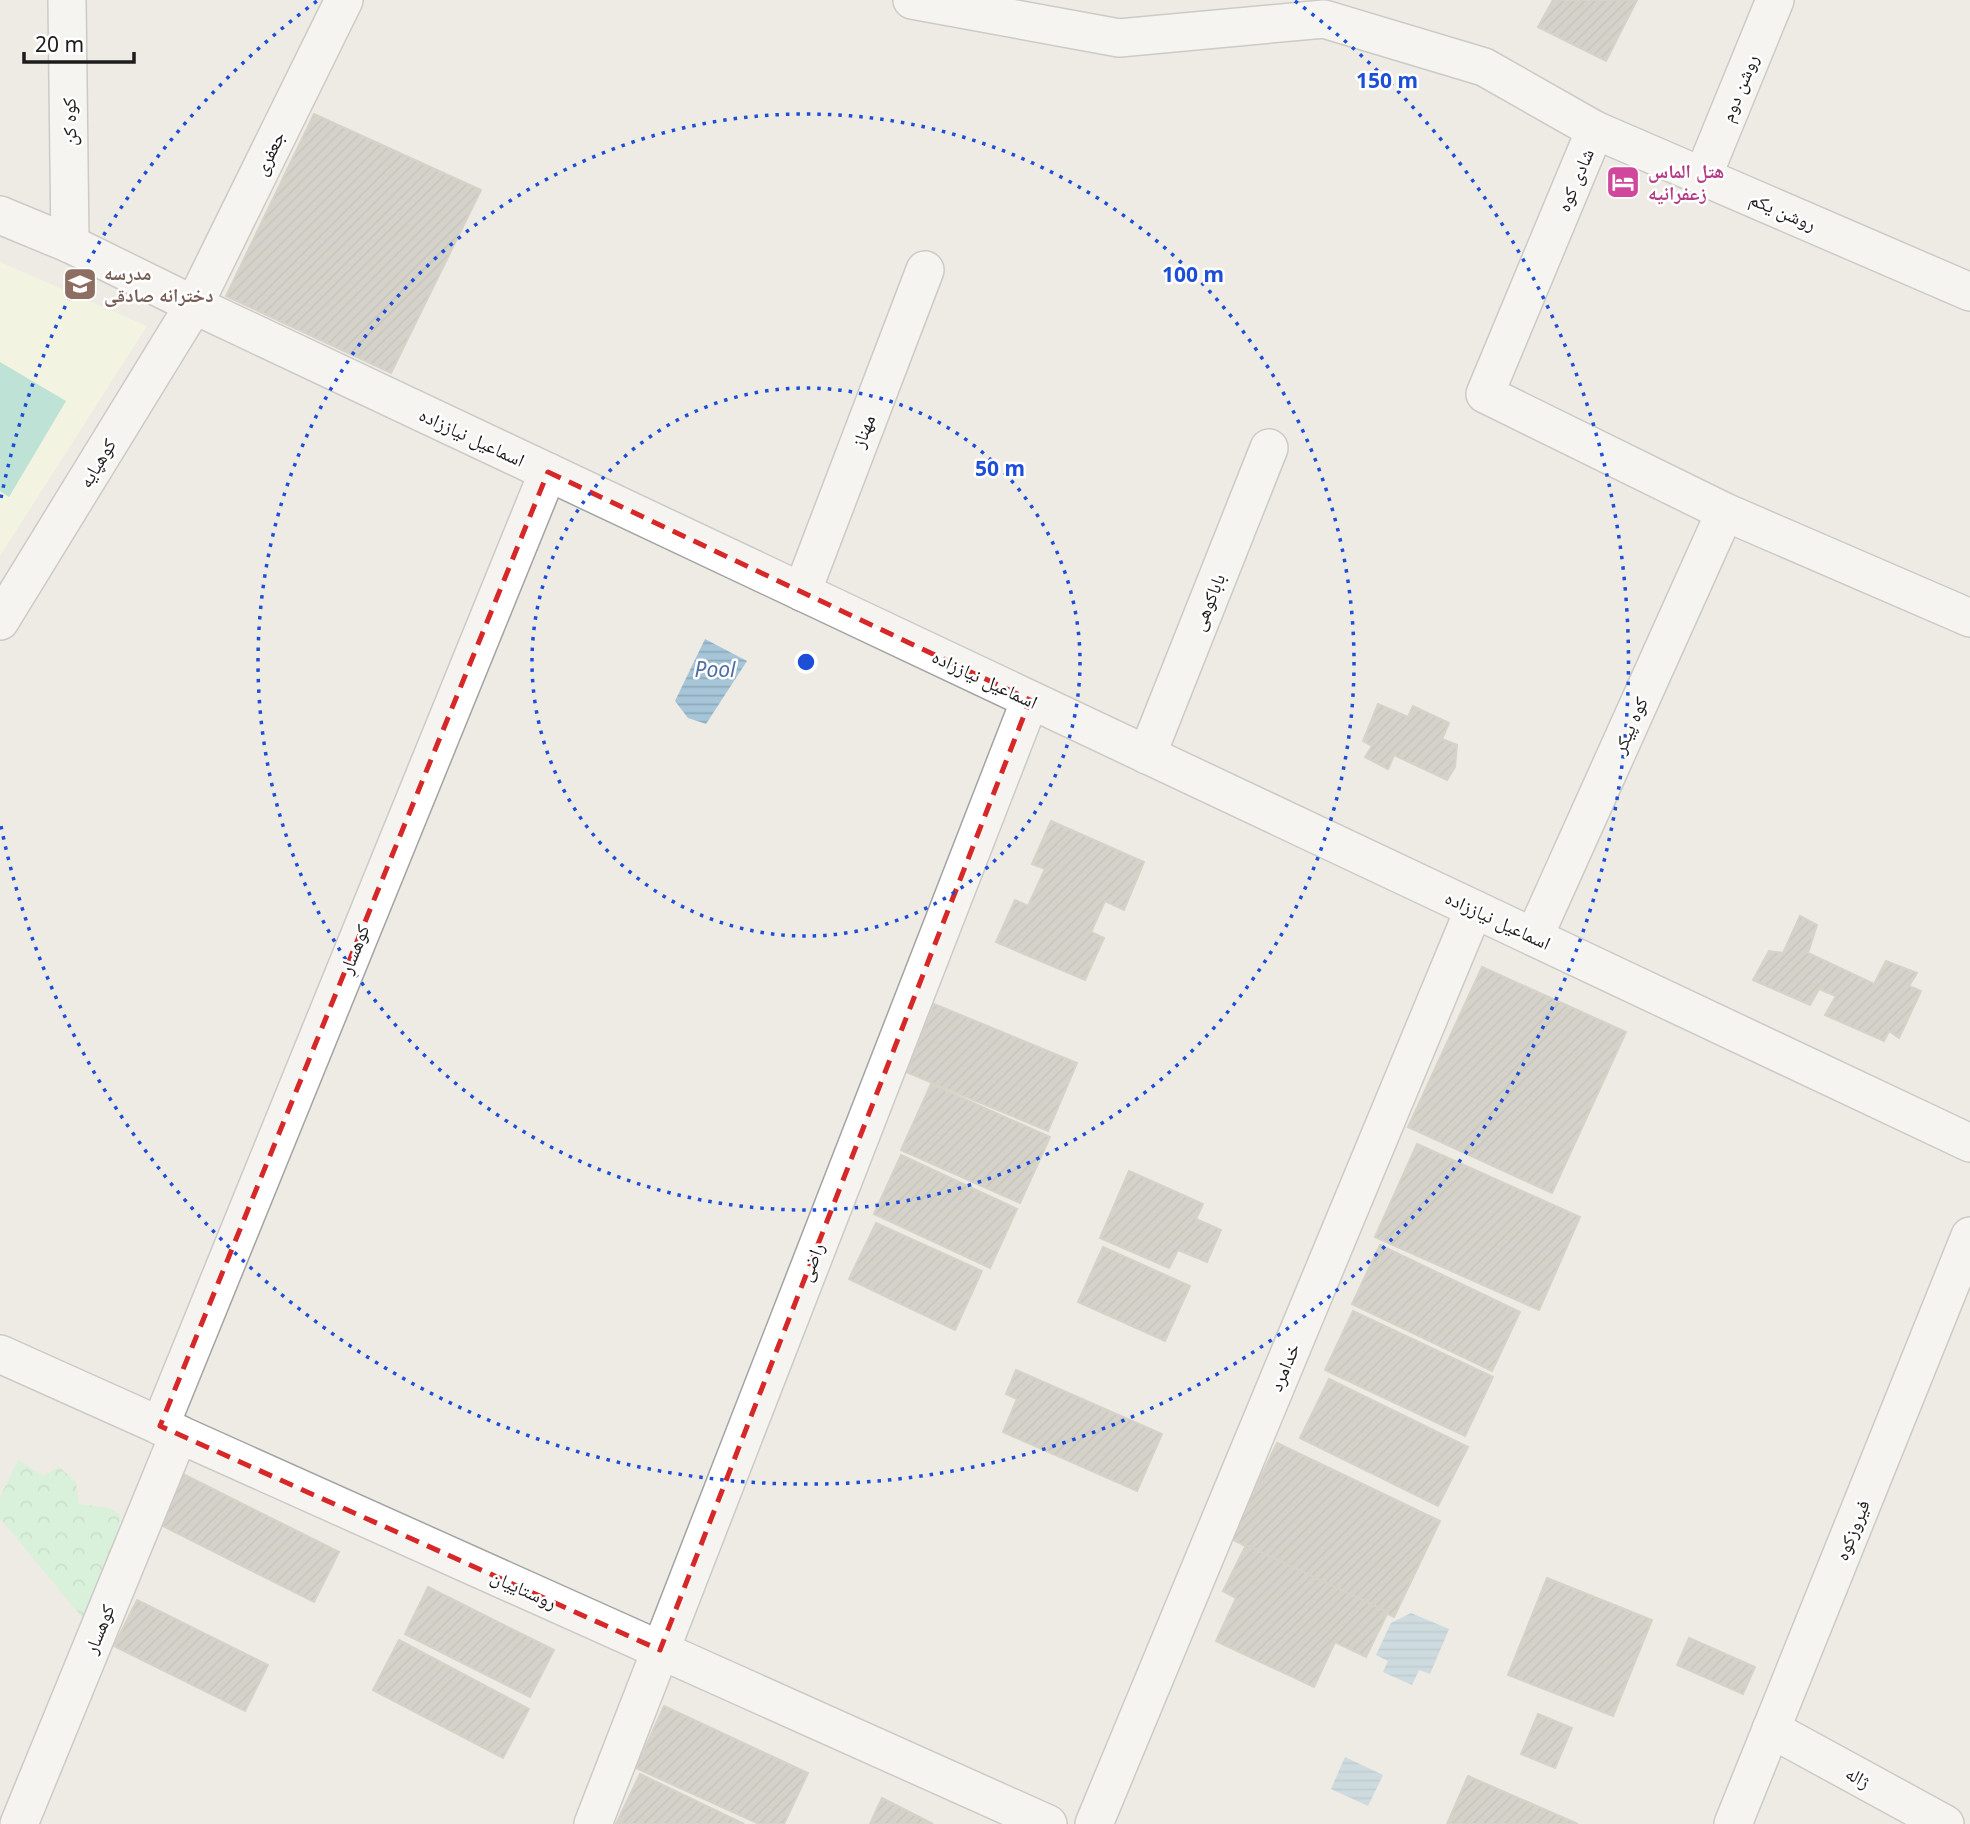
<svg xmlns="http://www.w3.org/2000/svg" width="1970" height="1824" viewBox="0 0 1970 1824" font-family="'Noto Sans','Noto Naskh Arabic',sans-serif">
<defs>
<pattern id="park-crowns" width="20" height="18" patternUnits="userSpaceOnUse" patternTransform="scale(1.75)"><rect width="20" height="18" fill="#c2f5ce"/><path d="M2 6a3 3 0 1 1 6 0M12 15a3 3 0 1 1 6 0" fill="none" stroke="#a6d1b0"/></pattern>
<pattern id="water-rules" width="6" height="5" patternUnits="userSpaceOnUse" patternTransform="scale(1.75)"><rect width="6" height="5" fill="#a6c5d8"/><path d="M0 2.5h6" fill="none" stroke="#8ea9b9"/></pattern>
<pattern id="building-hatch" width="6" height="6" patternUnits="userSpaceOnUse" patternTransform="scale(1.75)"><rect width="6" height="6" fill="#b9b4ac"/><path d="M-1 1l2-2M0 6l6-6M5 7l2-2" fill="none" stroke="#9e9a93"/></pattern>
</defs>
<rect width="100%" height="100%" fill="#edebe3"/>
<path fill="#f8fcdc" d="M0,262L147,326L0,556Z"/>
<path fill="url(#park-crowns)" d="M18,1460L43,1476L59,1467L76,1482L79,1504L109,1508L121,1515L96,1634L0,1518V1498Z"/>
<path fill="#86d7c4" d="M0,362L66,401L9,497L0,491Z"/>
<g fill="url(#water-rules)">
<path d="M705,639L747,661L706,724L688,718L675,701Z"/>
<path d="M1411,1613L1449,1629L1430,1674L1419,1670L1412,1685L1383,1672L1388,1661L1376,1655L1391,1623Z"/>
<path d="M1345,1757L1383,1775L1368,1806L1331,1789Z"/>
</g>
<g fill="url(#building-hatch)" stroke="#bdb4a6" stroke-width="2">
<path d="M1553,0H1637L1606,61L1538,27Z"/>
<path d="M314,114L481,190L391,373L226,296Z"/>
<path d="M1378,704L1408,717L1413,706L1449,723L1442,739L1457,745L1455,767L1447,780L1394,755L1388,769L1365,757L1372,746L1363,741Z"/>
<path d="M1051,821L1144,862L1124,910L1105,901L1091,932L1104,938L1085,980L996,942L1015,900L1028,906L1045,869L1032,864Z"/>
<path d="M1800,916L1817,925L1808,953L1874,984L1886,961L1917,973L1909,986L1921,991L1899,1038L1889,1031L1884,1041L1825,1015L1836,996L1819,989L1810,1005L1753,980L1769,951L1783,953Z"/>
<path d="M1482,967L1626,1032L1552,1193L1408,1127Z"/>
<path d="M934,1004L1077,1063L1048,1131L906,1072Z"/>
<path d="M931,1084L1050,1137L1020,1203L901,1150Z"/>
<path d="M1417,1144L1580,1217L1539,1310L1375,1237Z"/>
<path d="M901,1155L1017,1209L990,1268L874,1214Z"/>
<path d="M1129,1171L1203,1204L1196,1219L1221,1230L1207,1262L1178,1250L1169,1268L1100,1238Z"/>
<path d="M876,1223L982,1271L955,1330L849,1279Z"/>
<path d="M1380,1245L1520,1312L1492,1371L1352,1304Z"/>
<path d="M1103,1247L1190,1286L1165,1341L1078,1302Z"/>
<path d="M1353,1311L1493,1377L1465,1436L1325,1370Z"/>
<path d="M1016,1370L1162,1434L1137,1491L1003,1432L1017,1399L1006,1394Z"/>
<path d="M1329,1379L1468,1447L1438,1506L1300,1438Z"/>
<path d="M1277,1443L1440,1521L1394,1617L1231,1539Z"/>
<path d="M183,1474L339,1552L314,1602L159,1524Z"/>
<path d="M1246,1545L1388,1612L1366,1657L1335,1642L1314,1687L1216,1641L1236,1598L1223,1591Z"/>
<path d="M1547,1578L1652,1620L1613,1716L1508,1675Z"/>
<path d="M428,1587L554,1650L530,1697L405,1634Z"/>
<path d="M137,1600L268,1665L245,1711L114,1646Z"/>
<path d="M1689,1638L1755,1667L1743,1694L1677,1665Z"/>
<path d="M399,1640L529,1709L503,1758L373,1690Z"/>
<path d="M664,1706L808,1773L784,1824H759L636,1768Z"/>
<path d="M1538,1714L1572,1728L1555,1768L1521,1754Z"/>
<path d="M640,1774L744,1824H616Z"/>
<path d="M1468,1776L1578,1824H1447Z"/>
<path d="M882,1798L933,1824H870Z"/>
</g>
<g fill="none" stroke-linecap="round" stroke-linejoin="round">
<g stroke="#a3a3a3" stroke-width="40">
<g id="minor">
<path d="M67,0L70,244"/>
<path d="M912,0L1119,38L1324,19L1484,67L1595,130L1970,292"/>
<path d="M1595,130L1485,394L1725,512L1970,618"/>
<path d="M1703,176L1775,0"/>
<path d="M0,215L70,244L194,305L1970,1143"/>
<path d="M802,592L925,270"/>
<path d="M0,621L194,305L344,0"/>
<path d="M1147,755L1269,448"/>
<path d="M1534,937L1725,512"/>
<path d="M0,1354L1048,1824"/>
<path d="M160,1426L548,472"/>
<path d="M1771,1729L1945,1824"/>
<path d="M19,1824L179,1434"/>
<path d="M593,1824L1030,700"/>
<path d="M1094,1824L1474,909"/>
<path d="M1733,1824L1970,1236"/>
</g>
</g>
<use href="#minor" stroke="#fff" stroke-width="37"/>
</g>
<path d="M0 0H1970V1824H0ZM548,472L1030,700L660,1650L160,1426Z" fill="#edebe3" fill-opacity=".55" fill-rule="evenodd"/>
<path fill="none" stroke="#d62828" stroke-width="5" stroke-dasharray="14 9" stroke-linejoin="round" d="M548,472L1030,700L660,1650L160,1426Z"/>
<g fill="none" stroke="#1d4ed8" stroke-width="3.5" stroke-dasharray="3.5 7">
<circle cx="806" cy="662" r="274"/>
<circle cx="806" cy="662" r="548"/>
<path d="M1 498A822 822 0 0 1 317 1M1295 1A822 822 0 1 1 1 826"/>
</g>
<defs>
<g id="hotel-square" transform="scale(1.75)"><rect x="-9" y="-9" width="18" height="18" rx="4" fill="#d1479c" stroke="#fff"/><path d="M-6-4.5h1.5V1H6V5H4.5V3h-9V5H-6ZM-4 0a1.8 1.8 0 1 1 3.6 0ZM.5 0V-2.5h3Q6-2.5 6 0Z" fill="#fff"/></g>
<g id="school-square" transform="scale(1.75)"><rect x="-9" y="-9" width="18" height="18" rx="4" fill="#8d6e63" stroke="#fff"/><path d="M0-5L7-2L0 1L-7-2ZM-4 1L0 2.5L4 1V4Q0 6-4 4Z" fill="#fff"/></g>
</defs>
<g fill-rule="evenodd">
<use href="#hotel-square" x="1623" y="182"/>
<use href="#school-square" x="80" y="284"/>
</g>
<g text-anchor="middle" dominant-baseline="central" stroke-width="5" stroke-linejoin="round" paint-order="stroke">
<g font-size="19" fill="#1c1c1c" stroke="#fff">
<text transform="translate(1739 88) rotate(-68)">روشن دوم</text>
<text transform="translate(69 122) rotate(-91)">کوه کن</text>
<text transform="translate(269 153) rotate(-64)">جعفری</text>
<text transform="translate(1575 180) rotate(-67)">شادی کوه</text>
<text transform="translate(1783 211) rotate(23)">روشن یکم</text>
<text transform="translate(863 431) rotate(-69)">مهناز</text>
<text transform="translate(472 437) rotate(25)">اسماعیل نیاززاده</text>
<text transform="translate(97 463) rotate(-59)">کوهپایه</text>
<text transform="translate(1208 602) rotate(-68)">باباکوهی</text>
<text transform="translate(985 679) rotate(25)">اسماعیل نیاززاده</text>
<text transform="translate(1630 725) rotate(-66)">کوه پیکر</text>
<text transform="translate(1498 920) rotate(25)">اسماعیل نیاززاده</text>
<text transform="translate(354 949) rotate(-68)">کوهسار</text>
<text transform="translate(811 1262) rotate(-69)">راضی</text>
<text transform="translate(1284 1367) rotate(-67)">خدامرد</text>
<text transform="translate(1852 1530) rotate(-68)">فیروزکوه</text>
<text transform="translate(524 1589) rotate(24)">روستاییان</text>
<text transform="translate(99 1629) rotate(-68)">کوهسار</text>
<text transform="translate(1858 1777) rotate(29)">ژاله</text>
</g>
<g font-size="19" font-weight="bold" fill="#b23c85" stroke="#fff" text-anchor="start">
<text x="1648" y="171">هتل الماس<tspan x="1648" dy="22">زعفرانیه</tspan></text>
</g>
<g font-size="19" font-weight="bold" fill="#785e54" stroke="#fff" text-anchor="start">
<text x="104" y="273">مدرسه<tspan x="104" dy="22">دخترانه صادقی</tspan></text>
</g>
<g font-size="21" font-style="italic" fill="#506ea4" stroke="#fff">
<text x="715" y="669">Pool</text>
</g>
</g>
<circle cx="806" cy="662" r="10" fill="#1d4ed8" stroke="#fff" stroke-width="3.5"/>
<g font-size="21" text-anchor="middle" font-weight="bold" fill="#1d4ed8" stroke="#fff" stroke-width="5" stroke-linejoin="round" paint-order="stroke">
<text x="1387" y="88">150 m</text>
<text x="1193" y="282">100 m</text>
<text x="1000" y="476">50 m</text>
</g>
<path d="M24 52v10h110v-10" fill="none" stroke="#1c1c1c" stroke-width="3.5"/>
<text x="35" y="52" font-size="21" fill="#1c1c1c" stroke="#ffffff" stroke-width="5" paint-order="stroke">20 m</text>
</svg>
